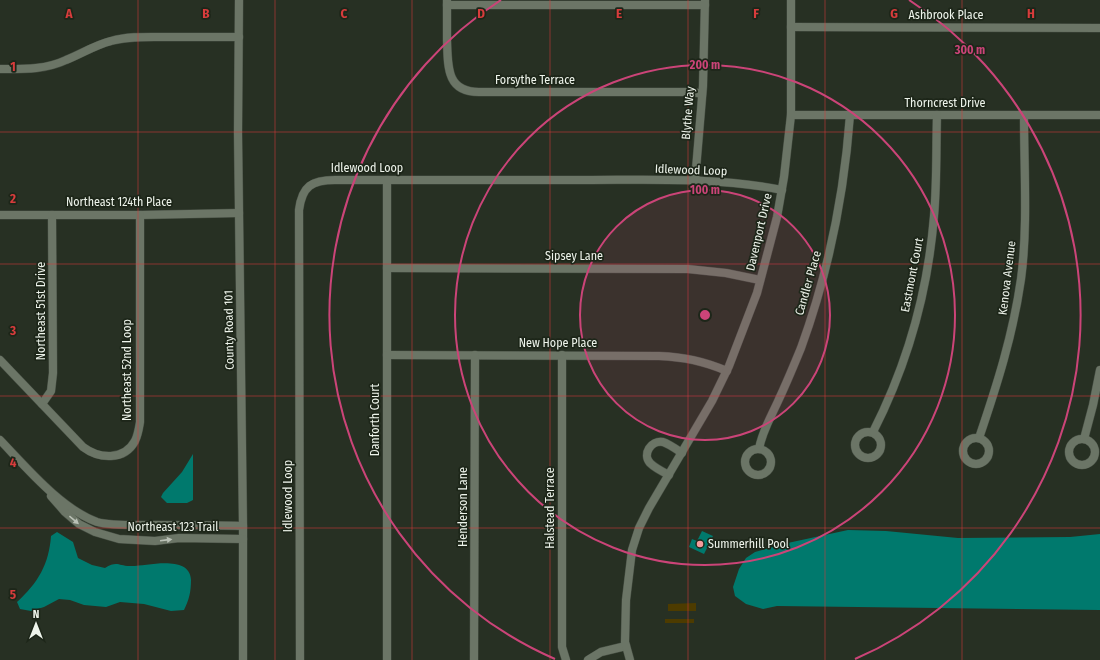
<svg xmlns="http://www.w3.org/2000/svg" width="1100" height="660" viewBox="0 0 1100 660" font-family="'Fira Sans Condensed',sans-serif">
<rect width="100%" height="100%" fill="#273023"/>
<g fill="#4d3b00">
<path d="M696,603V611H668V604Z"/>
<rect x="665" y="619" width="29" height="4"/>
</g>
<g fill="#00796d">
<path d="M193,454V500L187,503H167L161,497L163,493L182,472Z"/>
<path d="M848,530L886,531L958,538L1070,537L1100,534V610L777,606L763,609L746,604L735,596L733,587L739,569L746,558L755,552L783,544Z"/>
<path d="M702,531L713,536L704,554L689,547L692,539L697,541Z"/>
<path d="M57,532L73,542L78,558L92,565L105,568C118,560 119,567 132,566C147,566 190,554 191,580C191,592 189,600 184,610L171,611L144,604L120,602L106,607L84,605L70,600L59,599L44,607L31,611L20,609L17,602C38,583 49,564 51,536Z"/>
</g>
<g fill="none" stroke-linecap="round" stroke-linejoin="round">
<g stroke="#454d42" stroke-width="9">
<g id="minor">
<path d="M239,0L238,133L243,526V660"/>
<path d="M447,0C447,13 447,27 447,40C448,66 446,92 479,92H693L702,94"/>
<path d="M447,5H705"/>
<path d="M791,27L1100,28"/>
<path d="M0,69C22,69 45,70 66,60C81,54 95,45 111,41C128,36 148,37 166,37C190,37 215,37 239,37"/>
<path d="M791,115H1100"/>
<path d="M387,180V660"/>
<path d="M695,181L703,86L705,0"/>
<path d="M0,215H140L239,213"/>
<path d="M387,268L688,269L726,273L760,280"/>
<path d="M387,355L659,356C684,357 703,361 727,371"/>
<path d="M562,355V647L566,660"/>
<path d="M0,360L83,447C99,459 124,461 135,441C138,435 139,428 140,422V215"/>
<path d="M42,404L51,391L53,373L52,215"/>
<circle cx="868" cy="445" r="13"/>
<path d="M873,432C907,365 928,291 934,216C937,183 936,149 937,115"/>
<circle cx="976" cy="451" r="13"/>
<path d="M979,438C997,385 1013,335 1021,279C1028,227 1024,169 1024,115"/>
<circle cx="1082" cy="452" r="13"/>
<path d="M1084,439L1093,405L1100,370"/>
<path d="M0,440C26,467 61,509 97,522C111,526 140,525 155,525C184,525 214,525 243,526"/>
<circle cx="758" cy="462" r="13"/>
<path d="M759,449C762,431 772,415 779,399C787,382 794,365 801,348C829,271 844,197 850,115"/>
<path d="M669,475C663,472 655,468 650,463C642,454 651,440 663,442C669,444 676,449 682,453"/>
<path d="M51,496L65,512L79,524L95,532L119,539L155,541L179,538L243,539"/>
<path d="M300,660L299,210C302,186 312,180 335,180C419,180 502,180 586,180C651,180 718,177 782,190"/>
<path d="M474,660L475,355"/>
<path d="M588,660L601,652L626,646"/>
<path d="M630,660L625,642L626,600L632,550L639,528L649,508L712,401L729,366L757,293L777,217L784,177L791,115V0"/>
</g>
</g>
<use href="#minor" stroke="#6b7566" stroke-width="8"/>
</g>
<defs><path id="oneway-solid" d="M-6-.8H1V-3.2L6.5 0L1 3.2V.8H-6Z"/></defs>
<g fill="#bac1b6">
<use href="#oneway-solid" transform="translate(74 520) rotate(40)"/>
<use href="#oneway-solid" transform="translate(166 540) rotate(-7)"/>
</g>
<path fill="none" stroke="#d83c3c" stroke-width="1" stroke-opacity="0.55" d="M138,0V660M275,0V660M412,0V660M550,0V660M688,0V660M825,0V660M962,0V660M0,132H1100M0,264H1100M0,396H1100M0,528H1100"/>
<circle cx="705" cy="315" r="125" fill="#cb4478" fill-opacity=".12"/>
<g fill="none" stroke="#cb4478" stroke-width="2">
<circle cx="705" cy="315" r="125"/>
<circle cx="705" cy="315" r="250"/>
<path d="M555 659A375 375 0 0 1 501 0M909 0A375 375 0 0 1 855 659"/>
</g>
<circle fill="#f59b9d" stroke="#1d2619" stroke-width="1.5" cx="700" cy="544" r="4"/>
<g text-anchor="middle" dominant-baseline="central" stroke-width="3.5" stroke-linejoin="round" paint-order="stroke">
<g font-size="12" fill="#eef4eb" stroke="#1d2619">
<text x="946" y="15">Ashbrook Place</text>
<text x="535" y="80">Forsythe Terrace</text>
<text x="945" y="103">Thorncrest Drive</text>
<text transform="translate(688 113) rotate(-85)">Blythe Way</text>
<text x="367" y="168">Idlewood Loop</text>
<text transform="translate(691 170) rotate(2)">Idlewood Loop</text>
<text x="119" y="202">Northeast 124th Place</text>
<text transform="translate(759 232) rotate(-77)">Davenport Drive</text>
<text x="574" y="256">Sipsey Lane</text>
<text transform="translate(912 275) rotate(-79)">Eastmont Court</text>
<text transform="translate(1007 278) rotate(-83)">Kenova Avenue</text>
<text transform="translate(808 283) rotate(-74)">Candler Place</text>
<text transform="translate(41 311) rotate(-90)">Northeast 51st Drive</text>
<text transform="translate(229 330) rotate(-91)">County Road 101</text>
<text x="558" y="343">New Hope Place</text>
<text transform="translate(127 370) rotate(-90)">Northeast 52nd Loop</text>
<text transform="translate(375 420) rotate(-90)">Danforth Court</text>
<text transform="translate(288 496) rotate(-90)">Idlewood Loop</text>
<text transform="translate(463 507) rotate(-90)">Henderson Lane</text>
<text transform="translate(550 508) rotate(-90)">Halstead Terrace</text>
<text x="173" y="527">Northeast 123 Trail</text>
</g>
<g font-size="12" fill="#eef4eb" stroke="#1d2619" text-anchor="start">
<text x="708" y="544">Summerhill Pool</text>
</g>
</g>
<g font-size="13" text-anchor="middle" font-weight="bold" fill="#d83c3c" stroke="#1d2619" stroke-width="3.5" stroke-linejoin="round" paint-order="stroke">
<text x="69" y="18">A</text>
<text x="206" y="18">B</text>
<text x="344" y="18">C</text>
<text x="481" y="18">D</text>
<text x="619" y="18">E</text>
<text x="756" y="18">F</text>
<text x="894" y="18">G</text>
<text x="1031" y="18">H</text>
<text x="13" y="71">1</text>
<text x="13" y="203">2</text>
<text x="13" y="335">3</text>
<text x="13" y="467">4</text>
<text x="13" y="599">5</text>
</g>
<circle cx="705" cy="315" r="6" fill="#cb4478" stroke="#1d2619" stroke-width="2"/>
<g font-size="12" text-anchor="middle" font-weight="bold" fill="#cb4478" stroke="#1d2619" stroke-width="3.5" stroke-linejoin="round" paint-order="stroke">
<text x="970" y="54">300 m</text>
<text x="705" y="69">200 m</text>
<text x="705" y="194">100 m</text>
</g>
<g transform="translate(36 624)" stroke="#1d2619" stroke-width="3" paint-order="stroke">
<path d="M0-3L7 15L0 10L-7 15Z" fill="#eef4eb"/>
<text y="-6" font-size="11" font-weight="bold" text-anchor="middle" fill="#eef4eb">N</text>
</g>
</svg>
